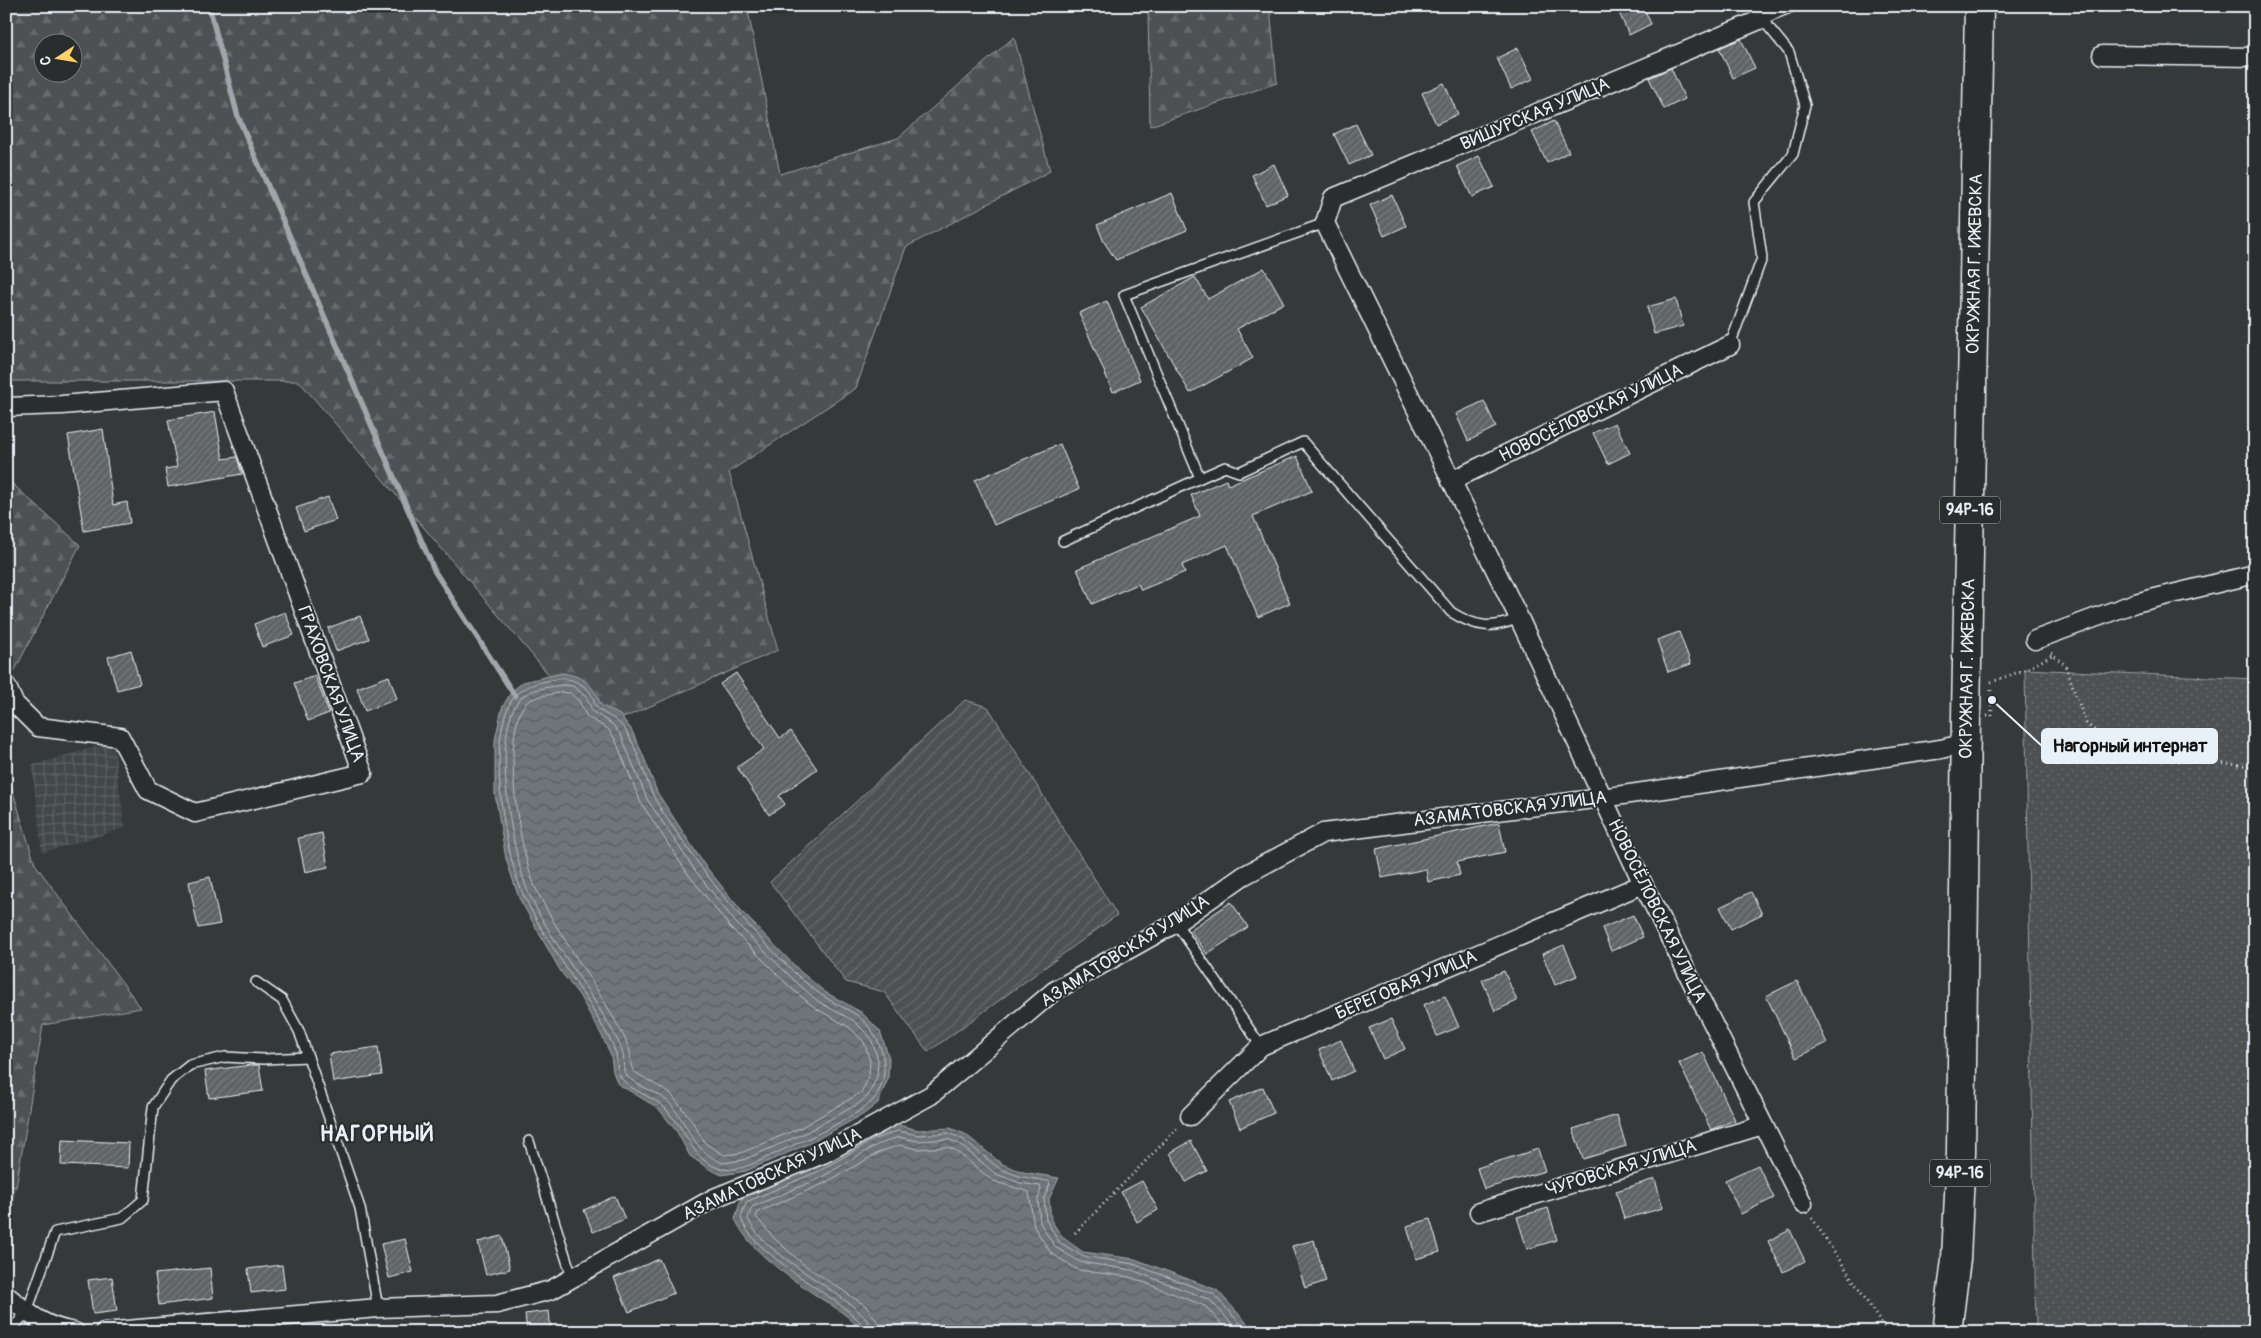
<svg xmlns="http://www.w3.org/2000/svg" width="2261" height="1338" viewBox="0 0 2261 1338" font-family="Pangolin,sans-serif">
<defs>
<pattern id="industrial-grid" width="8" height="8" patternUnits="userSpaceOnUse" patternTransform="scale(1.25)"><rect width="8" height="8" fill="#424647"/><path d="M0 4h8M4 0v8" fill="none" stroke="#5d6162"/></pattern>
<pattern id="grass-dots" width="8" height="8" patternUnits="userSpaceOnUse" patternTransform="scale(1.25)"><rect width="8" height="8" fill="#4d5152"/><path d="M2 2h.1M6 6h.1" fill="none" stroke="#676a6c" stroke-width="1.8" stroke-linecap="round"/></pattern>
<pattern id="forest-firs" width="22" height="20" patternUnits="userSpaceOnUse" patternTransform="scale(1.25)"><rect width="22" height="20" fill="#4d5152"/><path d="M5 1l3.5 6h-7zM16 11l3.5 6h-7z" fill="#676a6c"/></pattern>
<pattern id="garden-furrows" width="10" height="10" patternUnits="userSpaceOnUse" patternTransform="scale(1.25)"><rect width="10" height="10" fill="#4d5152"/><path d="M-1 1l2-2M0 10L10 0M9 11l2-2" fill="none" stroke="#676a6c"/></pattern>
<pattern id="water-waves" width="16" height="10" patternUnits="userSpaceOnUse" patternTransform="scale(1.25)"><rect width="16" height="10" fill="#707579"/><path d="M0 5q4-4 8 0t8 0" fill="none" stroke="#5b5e62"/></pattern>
<pattern id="building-hatch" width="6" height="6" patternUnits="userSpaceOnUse" patternTransform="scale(1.25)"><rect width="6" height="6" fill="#5f6365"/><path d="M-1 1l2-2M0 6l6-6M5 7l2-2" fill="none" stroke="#767a7c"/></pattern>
</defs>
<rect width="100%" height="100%" fill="#35393a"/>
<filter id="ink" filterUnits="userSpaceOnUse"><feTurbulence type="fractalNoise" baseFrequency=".02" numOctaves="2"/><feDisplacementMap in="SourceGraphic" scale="10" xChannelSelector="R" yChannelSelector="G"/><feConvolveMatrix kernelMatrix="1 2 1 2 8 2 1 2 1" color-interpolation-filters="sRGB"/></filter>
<g filter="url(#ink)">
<g fill="url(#industrial-grid)">
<path d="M113,742L125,828L42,853L32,765Z"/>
<path d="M6,1185L16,1187L6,1250Z"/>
</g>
<path fill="url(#grass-dots)" stroke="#9aa1a5" d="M2025,669L2255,679V1332H2036Z"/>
<g fill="url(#forest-firs)" stroke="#9aa1a5" fill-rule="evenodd">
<path d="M6,6H747L780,174L898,138L1014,37L1050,171L906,247L856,388L729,472L778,650L596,730L299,381H6ZM42,42H72V72H42Z"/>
<path d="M1148,6H1270L1277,83L1150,126Z"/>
<path d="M6,478L80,545L6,687Z"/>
<path d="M6,769L35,864L141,1008L43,1025L16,1187L6,1185Z"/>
</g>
<path fill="url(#garden-furrows)" stroke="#9aa1a5" d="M965,700L988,707L1117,915L928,1052L884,992L846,982L770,882Z"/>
<g fill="url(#water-waves)" stroke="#a0a7ac">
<path d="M562,673C583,676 593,684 601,705L620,715L631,729L643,755L657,792L703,863L744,914L802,973L825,992L861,1012L880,1031L889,1058L888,1079L878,1103L864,1114L808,1144L746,1171L722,1175L709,1169L690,1156L677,1132L658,1108L618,1084L613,1072L611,1056L601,1034L579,995L561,972L519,898L506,859L495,794V740L502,708L511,692L523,682Z"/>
<path d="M898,1125L919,1130L950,1128L965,1134L1002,1164L1023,1172L1059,1178L1049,1199L1051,1220L1062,1237L1083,1252L1135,1259L1217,1290L1255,1332H862C851,1317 836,1308 820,1298C790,1278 751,1253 735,1219L741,1199L815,1167L873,1134Z"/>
</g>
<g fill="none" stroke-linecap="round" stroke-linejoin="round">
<g stroke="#b8bfc5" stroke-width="1">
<path d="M563,678C573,680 585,684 591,694C597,701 591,699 596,706C602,715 617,717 626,731C638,750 643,772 652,793C660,810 673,827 684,843C717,892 755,935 797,975C805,982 814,990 823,996C834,1004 847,1008 858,1016C882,1035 894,1072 874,1099C865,1112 804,1141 787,1148C768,1156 739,1175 718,1168C697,1160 693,1147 682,1130C678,1123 671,1116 666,1109C654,1096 631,1092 622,1079C616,1072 618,1062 616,1054C613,1043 606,1033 601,1024C577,981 546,942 525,898C504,857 485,735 514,697C525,683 546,681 563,678Z"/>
<path d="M563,685L573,686L586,697L593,712L612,724L621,735L647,799L694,869L735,922L795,981L819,1002L854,1021L871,1038L878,1060L877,1077L868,1096L858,1104L803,1134L743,1160L723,1163C690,1150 690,1123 666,1100C655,1090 637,1087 627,1076C622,1071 624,1061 623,1054C620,1043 612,1030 606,1020C582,978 550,939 529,894C512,856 490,731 520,699C530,688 550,687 563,685Z"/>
<path d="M562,692L570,693L579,701L587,717L608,729L615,739L641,803L688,874L730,927L790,987L815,1008L849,1027L864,1042L870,1061L869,1075L862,1092L800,1128L741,1153L724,1155L705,1143L692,1121L671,1094L633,1071C630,1065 631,1058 630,1052C628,1043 622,1033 617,1024C593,979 560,938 537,891C520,857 499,733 526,703C534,695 552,695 562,692Z"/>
<path d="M866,1332C863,1308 754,1260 741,1218L746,1202L817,1172L875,1139L898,1131L919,1135L949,1133L962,1139L1000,1169L1022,1177L1049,1181L1050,1184L1044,1198L1046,1220L1059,1242L1082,1256L1133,1264L1213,1294L1248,1332"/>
<path d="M872,1332C871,1302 762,1259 748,1218L752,1207L820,1178L877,1145L898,1137L919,1141L948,1139L959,1144L996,1174L1020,1183L1040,1186L1041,1189L1038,1199L1040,1223L1055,1247L1080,1262L1132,1270L1210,1300L1240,1332"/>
<path d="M880,1332L877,1321L866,1306L803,1264L775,1239L756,1217L758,1212L823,1184L880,1152L899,1145L918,1149L947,1147L955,1150L993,1181L1029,1192L1034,1227L1051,1253L1078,1270L1130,1277L1205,1306L1229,1332"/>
</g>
<path stroke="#a0a7ac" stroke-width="5.5" d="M209,6L238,117L435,572L515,696"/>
</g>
<g fill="url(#building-hatch)" stroke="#e8f1f8">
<path d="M1616,6H1643L1651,24L1629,35Z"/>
<path d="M1741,39L1755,68L1733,78L1719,48Z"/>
<path d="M1518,48L1533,79L1511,89L1497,58Z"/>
<path d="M1671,68L1685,99L1664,109L1649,78Z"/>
<path d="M1444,83L1458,114L1436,124L1422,93Z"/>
<path d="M1554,121L1569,152L1547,163L1532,132Z"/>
<path d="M1356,124L1371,155L1349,165L1334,134Z"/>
<path d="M1479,156L1494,187L1472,197L1457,166Z"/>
<path d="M1274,164L1288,195L1266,205L1252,175Z"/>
<path d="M1172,193L1187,230L1116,260L1104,242L1097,225Z"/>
<path d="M1392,195L1406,226L1384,236L1370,205Z"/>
<path d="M1264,268L1284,303L1237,329L1253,358L1190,393L1141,307L1195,277L1208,299Z"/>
<path d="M1676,299L1683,326L1654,334L1647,307Z"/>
<path d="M1107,301L1140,380L1113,392L1079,313Z"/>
<path d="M1484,401L1496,427L1468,441L1456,414Z"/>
<path d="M215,412L223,459L237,457L242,474L168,487L165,469L177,467L168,420Z"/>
<path d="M1615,423L1630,453L1608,464L1593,433Z"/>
<path d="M103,429L113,505L127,502L130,523L84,531L68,435Z"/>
<path d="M1060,444L1079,489L994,525L975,480Z"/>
<path d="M1297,456L1312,491L1253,516L1290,603L1258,617L1227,545L1182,565L1185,572L1141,590L1138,584L1092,604L1077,569L1200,516L1191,495L1226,480L1228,485Z"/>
<path d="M328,497L336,520L304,531L296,508Z"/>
<path d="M285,612L294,635L262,647L254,624Z"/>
<path d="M360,616L369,639L336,651L328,628Z"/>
<path d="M1679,632L1691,664L1668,672L1657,640Z"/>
<path d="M131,650L140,684L117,690L108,657Z"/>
<path d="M736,673L780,738L791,731L817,769L779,796L785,804L769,815L737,767L764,749L720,684Z"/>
<path d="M315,676L329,713L308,721L294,683Z"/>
<path d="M389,676L397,699L365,711L357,688Z"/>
<path d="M1499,823L1505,852L1457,862L1460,875L1428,882L1426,869L1382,878L1376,849Z"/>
<path d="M322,833L328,867L305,872L298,838Z"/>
<path d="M210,877L220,924L198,928L189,882Z"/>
<path d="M1751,892L1762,914L1731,929L1720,907Z"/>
<path d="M1231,902L1248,927L1207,954L1190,930Z"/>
<path d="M1633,915L1643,937L1611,951L1602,928Z"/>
<path d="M1564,945L1577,976L1555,985L1542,954Z"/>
<path d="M1504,971L1517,1001L1495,1011L1482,980Z"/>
<path d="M1797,981L1827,1043L1796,1058L1766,996Z"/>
<path d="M1445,996L1459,1027L1437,1036L1423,1005Z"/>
<path d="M1391,1019L1405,1049L1383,1059L1369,1028Z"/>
<path d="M1341,1040L1354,1071L1332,1081L1319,1050Z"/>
<path d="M378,1047L382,1075L333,1082L329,1054Z"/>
<path d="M1703,1052L1735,1120L1711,1130L1679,1063Z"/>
<path d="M251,1065H259L263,1091L209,1098L205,1071Z"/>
<path d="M1263,1087L1274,1113L1240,1128L1229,1102Z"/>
<path d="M1617,1115L1626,1146L1583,1159L1573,1129Z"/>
<path d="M62,1140L129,1143L128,1168L61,1165Z"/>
<path d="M1191,1141L1207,1171L1186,1182L1170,1153Z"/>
<path d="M1538,1149L1545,1171L1484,1189L1477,1168Z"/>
<path d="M1758,1165L1774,1198L1741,1214L1725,1180Z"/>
<path d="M1655,1179L1663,1208L1624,1219L1616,1191Z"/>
<path d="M1142,1181L1158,1210L1137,1222L1121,1192Z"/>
<path d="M615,1196L625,1219L593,1232L584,1210Z"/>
<path d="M1548,1208L1557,1240L1527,1249L1517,1217Z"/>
<path d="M1430,1219L1440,1252L1416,1259L1407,1226Z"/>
<path d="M1790,1230L1805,1261L1783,1272L1768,1241Z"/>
<path d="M502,1236L510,1269L486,1275L478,1242Z"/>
<path d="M405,1239L413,1272L389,1278L381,1244Z"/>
<path d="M1314,1240L1326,1281L1305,1288L1292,1246Z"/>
<path d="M659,1259L674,1293L629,1312L614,1278Z"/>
<path d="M282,1265L285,1289L251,1293L248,1269Z"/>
<path d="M210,1268L213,1298L159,1305L155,1274Z"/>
<path d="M112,1277L117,1311L93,1314L88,1280Z"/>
<path d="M549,1311L551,1332H527L525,1314Z"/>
</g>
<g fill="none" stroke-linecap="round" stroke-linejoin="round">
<g stroke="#e8f1f8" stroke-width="12">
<g id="lane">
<path d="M1730,345L1762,258L1754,202L1793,154L1805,105L1789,52L1762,19L1795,6"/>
<path d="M1200,478L1225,467L1239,472L1303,442L1451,612C1475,627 1492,630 1519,618"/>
<path d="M1063,541L1200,478L1124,295L1325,223"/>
<path d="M1176,923L1261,1046"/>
<path d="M256,982L282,1000L299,1031L308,1057"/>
<path d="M529,1141L572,1277"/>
<path d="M9,1332L27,1312L55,1232L122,1218L143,1200L153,1107L171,1080L190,1065L225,1057L264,1059L308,1057L360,1208L378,1308"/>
</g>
</g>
<g stroke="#e8f1f8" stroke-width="21">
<g id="street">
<path d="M1762,6V19L1333,198L1325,223L1519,618L1643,884L1803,1204"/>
<path d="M2102,55L2255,57"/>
<path d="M6,407L62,405L224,391L363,773L195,813L148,790L120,737L38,727L14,703L6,685"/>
<path d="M1451,481L1730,345"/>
<path d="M2035,640L2135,603L2255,574"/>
<path d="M1190,1116L1261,1046L1643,884"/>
<path d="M1479,1212L1763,1125"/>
<path d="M6,1295C30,1315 44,1327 75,1332"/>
<path d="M104,1332L378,1308L497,1304L551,1290L714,1198L823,1154L931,1095L1054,991L1176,923L1243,876L1323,833L1602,798L1941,749L1966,743"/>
</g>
</g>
<g stroke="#e8f1f8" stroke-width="31">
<g id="primary">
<path id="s1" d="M1947,1332L1956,1259L1961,1152L1966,717L1979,6"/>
</g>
</g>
<g stroke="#e8f1f8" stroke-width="3" stroke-dasharray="1 4" stroke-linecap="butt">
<path d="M2051,653L2065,665L2086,723L2126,757L2255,766"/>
<path d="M1991,682L2027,669L2054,654"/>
<path d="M1987,716H1992L1991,689"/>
<path d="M1812,1218L1887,1332"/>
<path d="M1075,1233L1179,1127"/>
</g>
<use href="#lane" stroke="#2a2d2e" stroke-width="9"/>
<use href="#street" stroke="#2a2d2e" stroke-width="18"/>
<use href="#primary" stroke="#2a2d2e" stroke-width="28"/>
</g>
</g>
<g text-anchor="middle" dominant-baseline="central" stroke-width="4" stroke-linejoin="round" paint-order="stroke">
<g fill="#2a2d2e" stroke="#afb6bb" stroke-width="1">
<rect x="1940" y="496.5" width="60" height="27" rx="4"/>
<rect x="1930" y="1159.5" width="60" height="27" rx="4"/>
</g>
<g font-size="16" font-weight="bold" fill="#e8f1f8">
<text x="1970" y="510">94Р-16</text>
<text x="1960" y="1173">94Р-16</text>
</g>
<g font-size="18" fill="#e8f1f8" stroke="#2a2d2e">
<text transform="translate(1535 114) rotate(-23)">ВИШУРСКАЯ УЛИЦА</text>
<text stroke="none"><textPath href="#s1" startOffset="1069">ОКРУЖНАЯ Г. ИЖЕВСКА</textPath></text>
<text transform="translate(1591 413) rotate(-26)">НОВОСЁЛОВСКАЯ УЛИЦА</text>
<text stroke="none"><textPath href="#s1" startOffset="664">ОКРУЖНАЯ Г. ИЖЕВСКА</textPath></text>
<text transform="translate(331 684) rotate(70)">ГРАХОВСКАЯ УЛИЦА</text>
<text transform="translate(1510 809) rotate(-7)">АЗАМАТОВСКАЯ УЛИЦА</text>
<text transform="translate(1657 911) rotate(64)">НОВОСЁЛОВСКАЯ УЛИЦА</text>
<text transform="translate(1125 951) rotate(-32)">АЗАМАТОВСКАЯ УЛИЦА</text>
<text transform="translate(1406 985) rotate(-23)">БЕРЕГОВАЯ УЛИЦА</text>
<text transform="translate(1621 1168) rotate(-17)">ЧУРОВСКАЯ УЛИЦА</text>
<text transform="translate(772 1174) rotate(-25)">АЗАМАТОВСКАЯ УЛИЦА</text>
</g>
<g font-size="22" font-weight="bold" letter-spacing="1" fill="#e8f1f8" stroke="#2a2d2e">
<text x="377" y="1134">НАГОРНЫЙ</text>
</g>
</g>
<path fill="none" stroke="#e8f1f8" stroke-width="2" d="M1992 700L2042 746"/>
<circle fill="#e8f1f8" stroke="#2a2d2e" stroke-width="2" cx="1992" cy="700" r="5"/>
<rect fill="#e8f1f8" stroke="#e8f1f8" stroke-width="2" x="2042" y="729" width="175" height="34" rx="5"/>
<g font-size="19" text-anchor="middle" font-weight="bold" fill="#111">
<text x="2130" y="752">Нагорный интернат</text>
</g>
<rect width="2261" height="1338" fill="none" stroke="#2a2d2e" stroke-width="25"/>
<rect x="12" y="12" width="2236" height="1313" fill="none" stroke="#e8f1f8" stroke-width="2" filter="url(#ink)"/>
<g transform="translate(58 58) rotate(258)"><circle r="24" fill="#2a2d2e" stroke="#767b7f"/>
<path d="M0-4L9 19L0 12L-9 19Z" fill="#ffd166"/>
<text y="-8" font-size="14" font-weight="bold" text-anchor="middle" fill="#e8f1f8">С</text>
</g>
</svg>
